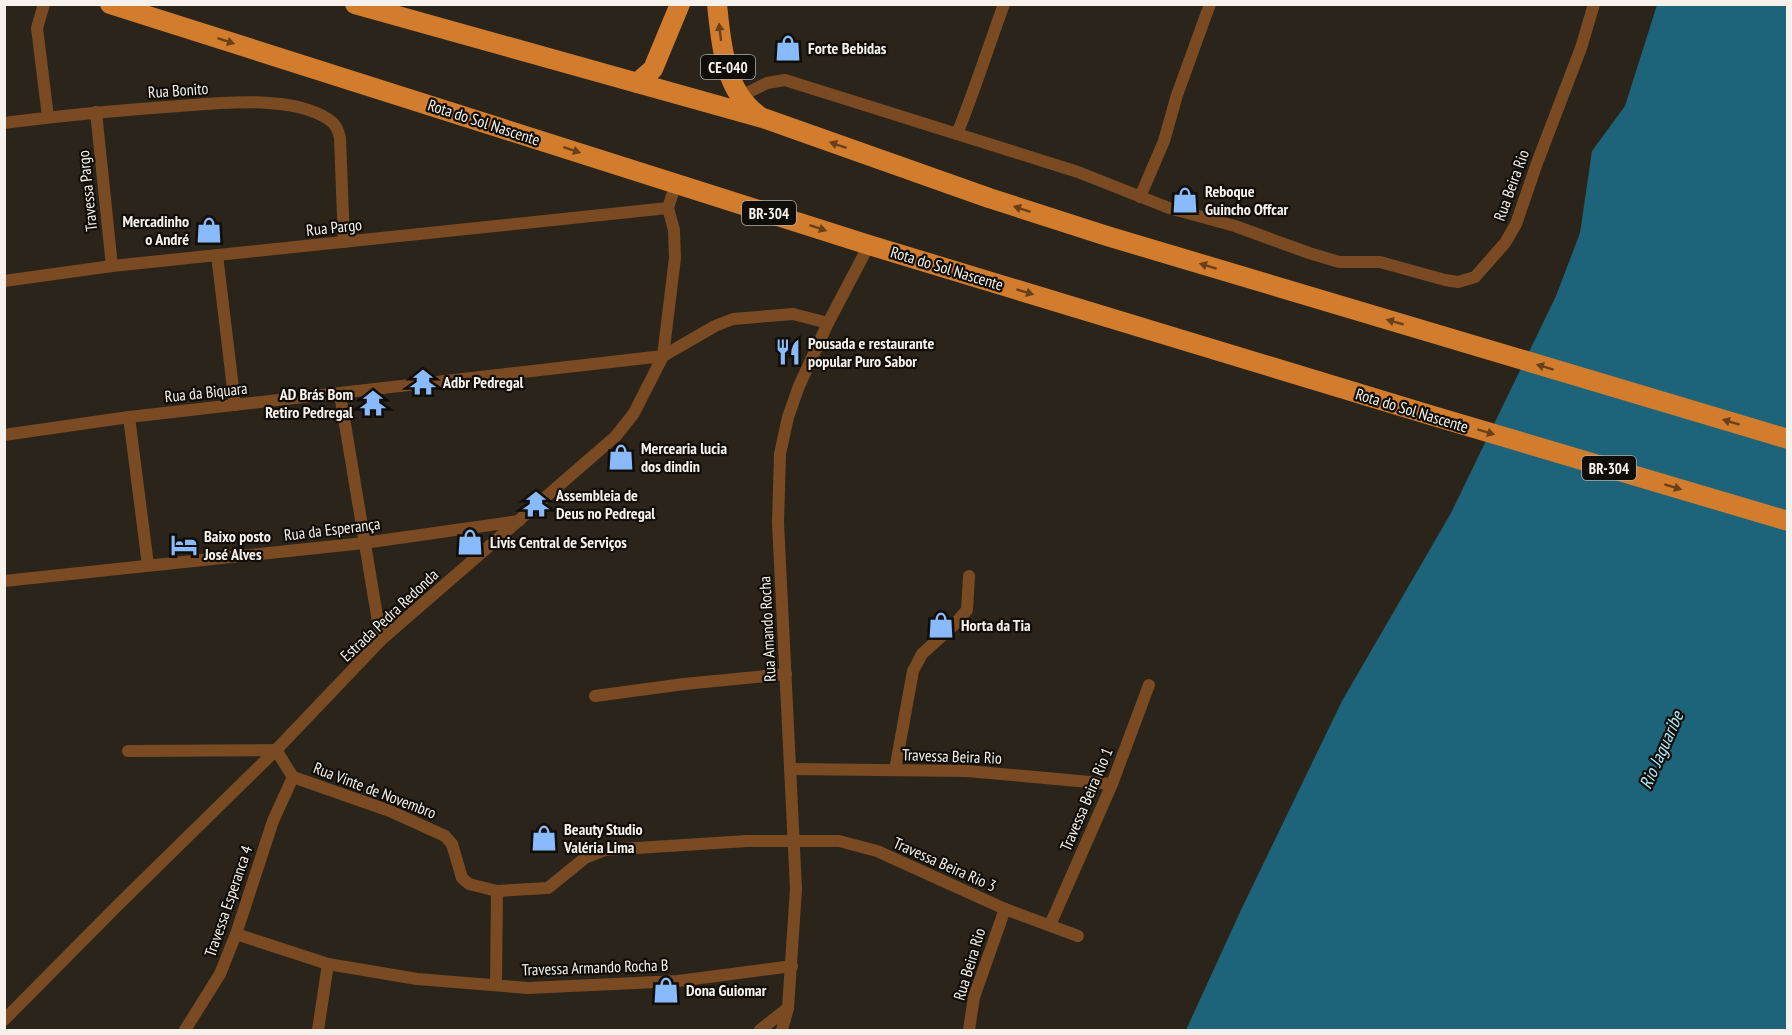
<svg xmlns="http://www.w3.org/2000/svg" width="1792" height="1035" viewBox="0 0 1792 1035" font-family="'PT Sans Narrow',sans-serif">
<rect width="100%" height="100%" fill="#2b241a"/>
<path fill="#1d647a" d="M1657,5H1787V1030H1186L1241,910L1342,701L1451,513L1556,296L1580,233L1592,151L1625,106Z"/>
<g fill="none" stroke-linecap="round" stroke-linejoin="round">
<g stroke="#7a4b23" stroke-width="12">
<path d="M44,4L37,28L48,117"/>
<path d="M739,97L767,83L785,80L1078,172L1169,208L1235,226L1309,253L1339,262H1380L1445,280L1458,282L1475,277L1505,243L1516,224L1537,163L1581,48L1594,4"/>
<path d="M96,112L112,266"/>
<path d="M4,123C58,116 111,111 165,107C211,104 289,93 328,119C336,124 338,130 340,138L344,242"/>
<path d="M957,134C974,92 988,48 1004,4"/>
<path d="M1140,197L1164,141L1177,95L1210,4"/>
<path d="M217,255L235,405"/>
<path d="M4,281L112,266L668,208"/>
<path d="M340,394L381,640"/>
<path d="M129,417L148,565"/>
<path d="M4,435L129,417L663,356L675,258L674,230L668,208L676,183"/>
<path d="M4,581L364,543L519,521"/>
<path d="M595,696L684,684L786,674"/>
<path d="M128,751L276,750L293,777L390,811L445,836L452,844L462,878L469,884L497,891L548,888L585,858L605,850L747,841H839L877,851L1005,909L1078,936"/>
<path d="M790,769L967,771L1112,784"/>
<path d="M895,770L913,671L922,654L955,624L967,610L969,576"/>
<path d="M1050,925L1112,784L1149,685"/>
<path d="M236,934L328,964L417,979L528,988L678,981L792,966"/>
<path d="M496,985L497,891"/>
<path d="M4,1020L118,905L276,750L381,640L616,436L634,413L663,356L715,326L733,319L793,314L828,323"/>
<path d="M185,1030L220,974L236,934L273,821L293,777"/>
<path d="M318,1030L328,964"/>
<path d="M760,1030L788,1008"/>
<path d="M782,1030L788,1008L796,889L778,523L780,454L788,417L799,386L828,323L869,245"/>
<path d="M969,1030L974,997L1005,909"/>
</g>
<g stroke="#d27c2d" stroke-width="20">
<path d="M110,4L869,245L1430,415L1788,521"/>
<path d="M355,4L763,118L989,198L1107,236L1788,439"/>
<path d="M717,4C721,43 724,90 758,115"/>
<path d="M637,83L653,69L680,4"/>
</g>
</g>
<defs><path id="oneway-solid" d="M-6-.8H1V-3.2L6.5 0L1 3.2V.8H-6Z" transform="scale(1.5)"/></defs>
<g fill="#683f19">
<use href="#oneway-solid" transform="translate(720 32) rotate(-97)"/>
<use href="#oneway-solid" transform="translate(226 41) rotate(18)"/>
<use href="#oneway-solid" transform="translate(838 145) rotate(-161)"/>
<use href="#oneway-solid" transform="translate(572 150) rotate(18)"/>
<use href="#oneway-solid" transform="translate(1022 209) rotate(-162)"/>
<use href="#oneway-solid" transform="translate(818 228) rotate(18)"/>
<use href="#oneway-solid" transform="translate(1208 266) rotate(-163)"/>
<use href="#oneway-solid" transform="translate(1025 292) rotate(17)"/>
<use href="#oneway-solid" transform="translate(1395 322) rotate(-164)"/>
<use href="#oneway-solid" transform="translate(1545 367) rotate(-163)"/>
<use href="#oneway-solid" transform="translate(1731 422) rotate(-163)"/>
<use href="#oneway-solid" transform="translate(1486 432) rotate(17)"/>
<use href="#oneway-solid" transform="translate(1673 487) rotate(17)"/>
</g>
<defs>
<g id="shop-bare" transform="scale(2.07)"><path d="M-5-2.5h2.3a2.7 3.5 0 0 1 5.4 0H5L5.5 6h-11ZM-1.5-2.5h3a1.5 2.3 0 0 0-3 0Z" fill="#89bafc" stroke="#110e09" stroke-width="2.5" paint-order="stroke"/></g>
<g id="restaurant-bare" transform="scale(2.07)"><path d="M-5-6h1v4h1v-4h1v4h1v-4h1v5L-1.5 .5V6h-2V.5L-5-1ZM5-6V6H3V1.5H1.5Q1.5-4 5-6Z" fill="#89bafc" stroke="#110e09" stroke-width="2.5" paint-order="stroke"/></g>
<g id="temple-bare" transform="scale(2.07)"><path d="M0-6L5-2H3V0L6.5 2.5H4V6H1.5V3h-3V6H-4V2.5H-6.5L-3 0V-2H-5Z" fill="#89bafc" stroke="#110e09" stroke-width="2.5" paint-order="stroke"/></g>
<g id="hotel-bare" transform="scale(2.07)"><path d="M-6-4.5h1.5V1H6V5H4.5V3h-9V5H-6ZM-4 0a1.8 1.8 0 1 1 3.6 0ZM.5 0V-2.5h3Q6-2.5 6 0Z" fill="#89bafc" stroke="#110e09" stroke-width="2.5" paint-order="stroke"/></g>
</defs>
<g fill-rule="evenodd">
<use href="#shop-bare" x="788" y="48"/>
<use href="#shop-bare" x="1185" y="200"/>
<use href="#shop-bare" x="209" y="230"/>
<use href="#restaurant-bare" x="788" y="352"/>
<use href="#temple-bare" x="423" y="382"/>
<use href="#temple-bare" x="373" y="403"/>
<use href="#shop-bare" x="621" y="457"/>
<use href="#temple-bare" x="536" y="504"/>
<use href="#shop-bare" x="470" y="542"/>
<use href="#hotel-bare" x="184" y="545"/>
<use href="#shop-bare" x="941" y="625"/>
<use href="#shop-bare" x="544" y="838"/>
<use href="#shop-bare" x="666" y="990"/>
</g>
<g text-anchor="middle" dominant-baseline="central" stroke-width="4.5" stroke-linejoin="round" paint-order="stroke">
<g fill="#110e09" stroke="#b1aea7" stroke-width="1.5">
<rect x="701" y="55" width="54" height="24" rx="4.5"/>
<rect x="742" y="201" width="54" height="24" rx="4.5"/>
<rect x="1582" y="456" width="54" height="24" rx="4.5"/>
</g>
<g font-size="15" font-weight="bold" fill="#f6f2eb">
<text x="728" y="67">CE-040</text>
<text x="769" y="213">BR-304</text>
<text x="1609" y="468">BR-304</text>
</g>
<g font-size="16" font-weight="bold" fill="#f6f2eb" stroke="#110e09" text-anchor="start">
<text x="808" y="48">Forte Bebidas</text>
<text x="1205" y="191">Reboque<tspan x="1205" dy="18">Guincho Offcar</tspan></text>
<text x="189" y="221" text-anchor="end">Mercadinho<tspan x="189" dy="18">o André</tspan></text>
<text x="808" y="343">Pousada e restaurante<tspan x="808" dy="18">popular Puro Sabor</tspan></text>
<text x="443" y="382">Adbr Pedregal</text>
<text x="353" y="394" text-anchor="end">AD Brás Bom<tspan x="353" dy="18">Retiro Pedregal</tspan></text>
<text x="641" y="448">Mercearia lucia<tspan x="641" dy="18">dos dindin</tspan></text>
<text x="556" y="495">Assembleia de<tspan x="556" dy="18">Deus no Pedregal</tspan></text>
<text x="204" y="536">Baixo posto<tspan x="204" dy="18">José Alves</tspan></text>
<text x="490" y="542">Livis Central de Serviços</text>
<text x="961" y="625">Horta da Tia</text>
<text x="564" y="829">Beauty Studio<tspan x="564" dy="18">Valéria Lima</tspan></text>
<text x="686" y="990">Dona Guiomar</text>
</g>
<g font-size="16" fill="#f6f2eb" stroke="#110e09">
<text transform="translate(178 90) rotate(-4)">Rua Bonito</text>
<text transform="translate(484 122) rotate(18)">Rota do Sol Nascente</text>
<text transform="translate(1511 185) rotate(-70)">Rua Beira Rio</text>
<text transform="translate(87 191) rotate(-96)">Travessa Pargo</text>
<text transform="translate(334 227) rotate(-6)">Rua Pargo</text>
<text transform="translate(947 268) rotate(17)">Rota do Sol Nascente</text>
<text transform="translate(206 392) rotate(-6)">Rua da Biquara</text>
<text transform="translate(1412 410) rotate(17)">Rota do Sol Nascente</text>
<text transform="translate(332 529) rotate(-7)">Rua da Esperança</text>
<text transform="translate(389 615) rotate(-43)">Estrada Pedra Redonda</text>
<text transform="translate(767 629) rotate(-93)">Rua Amando Rocha</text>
<text transform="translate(952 756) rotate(2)">Travessa Beira Rio</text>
<text transform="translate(375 790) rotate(21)">Rua Vinte de Novembro</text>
<text transform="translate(1086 799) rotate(-67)">Travessa Beira Rio 1</text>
<text transform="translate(945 864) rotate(24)">Travessa Beira Rio 3</text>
<text transform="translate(228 901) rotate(-71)">Travessa Esperanca 4</text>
<text transform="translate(969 964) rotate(-73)">Rua Beira Rio</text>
<text transform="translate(595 967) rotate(-2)">Travessa Armando Rocha B</text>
</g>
<g font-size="18" font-style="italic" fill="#b1e9fd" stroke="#110e09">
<text transform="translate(1661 750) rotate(-66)">Rio Jaguaribe</text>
</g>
</g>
<rect width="1792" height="1035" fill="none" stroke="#f6f2eb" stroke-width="12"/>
</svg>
